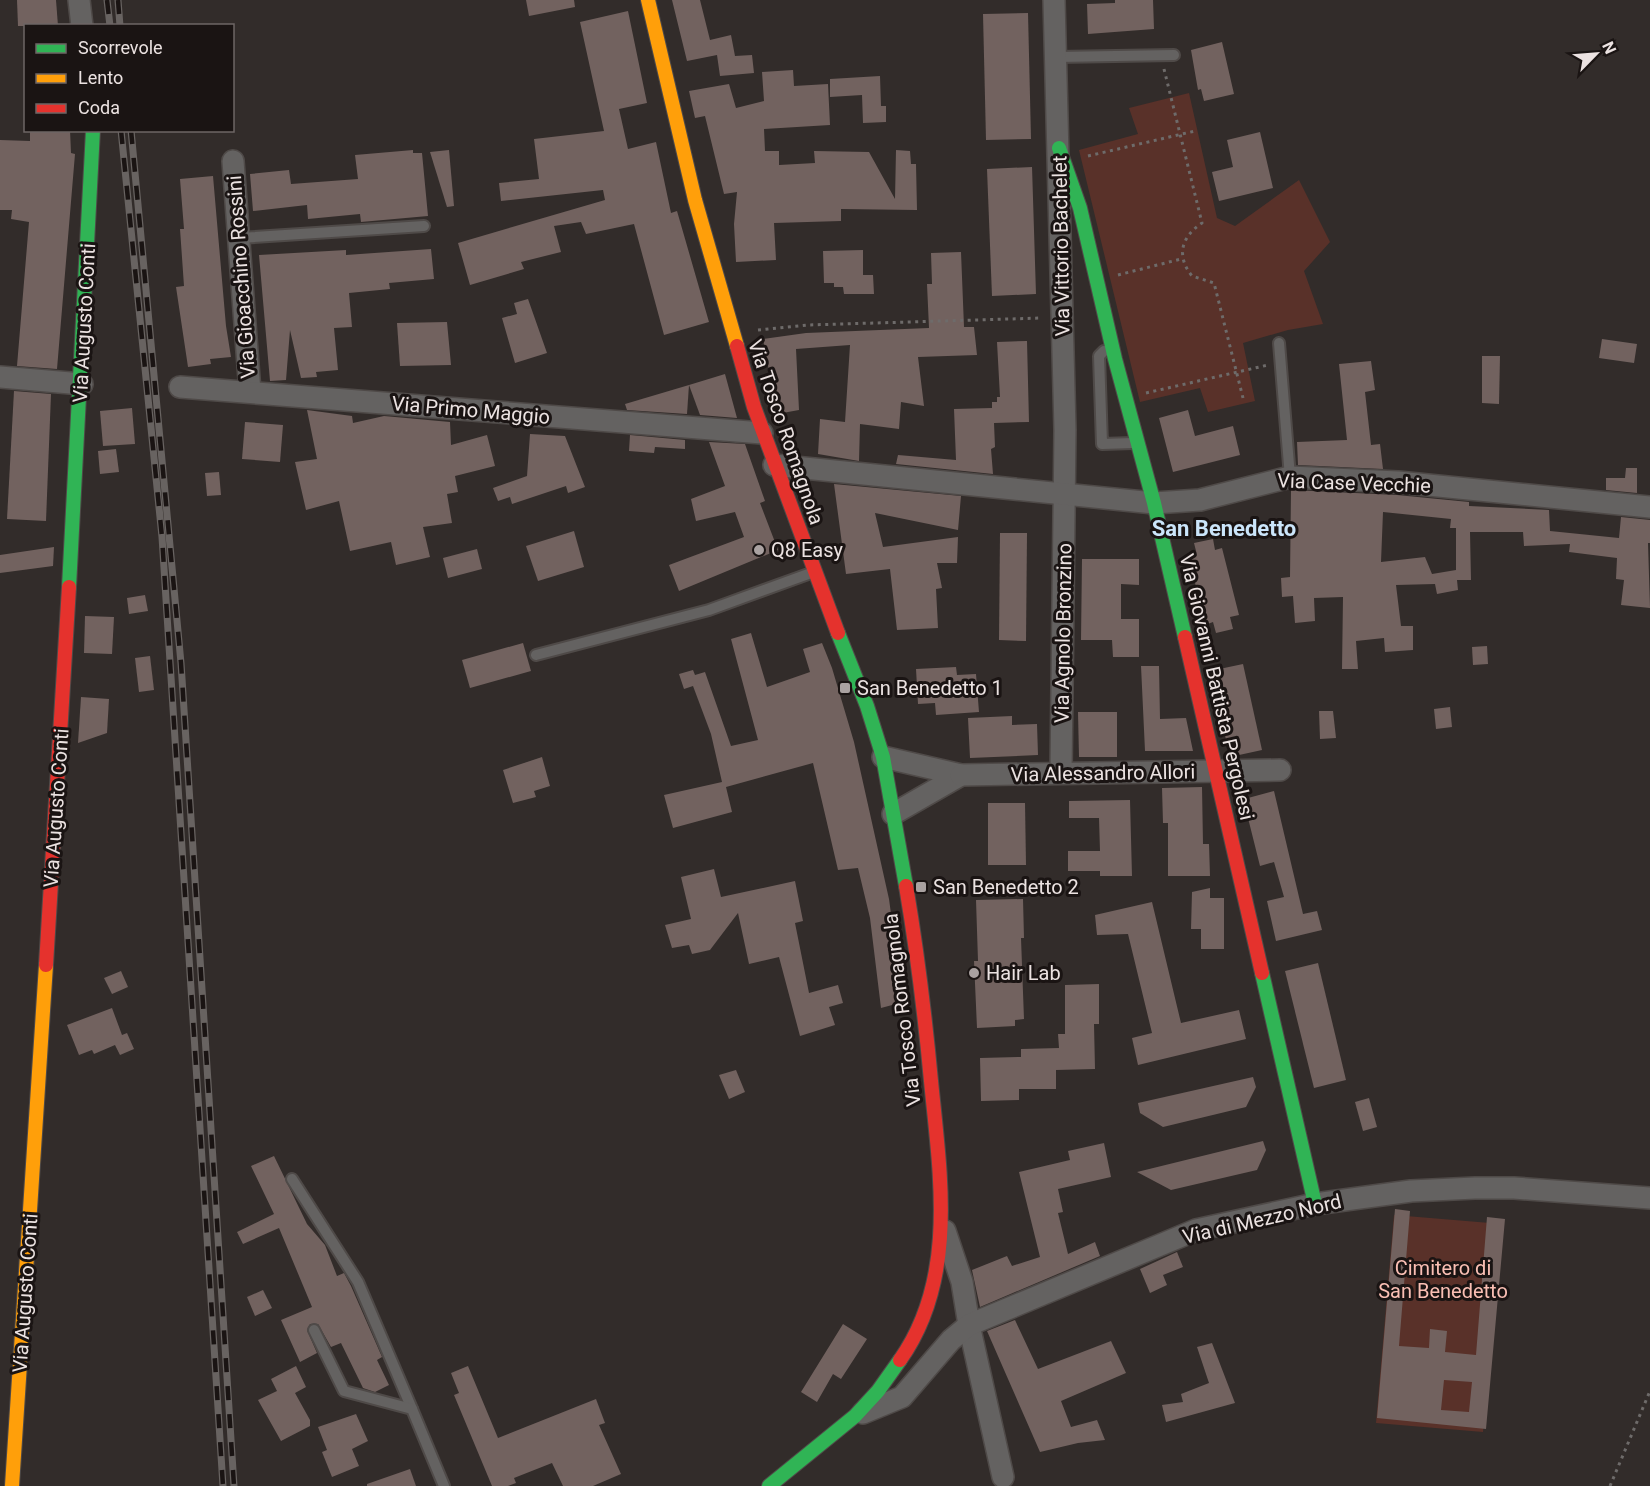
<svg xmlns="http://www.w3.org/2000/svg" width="1650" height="1486" viewBox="0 0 1650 1486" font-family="Roboto,sans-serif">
<rect width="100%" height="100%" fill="#322c2a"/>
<g fill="#593129">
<path d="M1189,93L1217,218L1235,226L1299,180L1330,242L1304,271L1323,324L1288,330L1243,343L1255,401L1208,412L1200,388L1140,402L1079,150L1138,134L1129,108Z"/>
<path d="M1394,1215L1502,1224L1483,1432L1376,1423Z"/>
</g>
<g fill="#72625f" fill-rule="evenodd">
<path d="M17,0H56L58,26H18Z"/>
<path d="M526,0H574L575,7L529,16Z"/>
<path d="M672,0H700L710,40L731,35L735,56L752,55L754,73L720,76L717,55L687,61Z"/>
<path d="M1115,0H1153L1154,29L1088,34L1087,4L1115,3Z"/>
<path d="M628,11L647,103L619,109L628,149L656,142L671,213L677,211L709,322L664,335L634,224L586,234L581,222L554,226L561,252L521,262L524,269L470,285L458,243L605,200L603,190L501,201L499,183L539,179L534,139L604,131L580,22Z"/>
<path d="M1028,13L1031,139L986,140L983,14Z"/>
<path d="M1222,42L1234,94L1204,101L1201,89L1198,90L1191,50Z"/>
<path d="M793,70L794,86L828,84L830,125L764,129L765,151H779V165L815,163L814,151L869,152L895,199L896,150L910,151L911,164H916L917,210L841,209V221L774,223L776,260L736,262L734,224L737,192L724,194L705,116L695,118L689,91L729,84L736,108L764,101L762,72Z"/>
<path d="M880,76L881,106H886V122L863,123L862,95L830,97V79Z"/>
<path d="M30,130H70L71,153L75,154L57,369L17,366L29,222L11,219L12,210H0V140L30,141Z"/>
<path d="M1260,132L1273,188L1219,201L1212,172L1233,167L1227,140Z"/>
<path d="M413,150V153H422L428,216L361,222L360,214L308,219L307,205L253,211L250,174L289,170L291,184L358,179L355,155Z"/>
<path d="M449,150L454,206L447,207L430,152Z"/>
<path d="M1032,167L1036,294L992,296L987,169Z"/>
<path d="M213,176L226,326L231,357L210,359L211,364L188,367L176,287L184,286L180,229H184L180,179Z"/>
<path d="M431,249L434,279L389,283L390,289L349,293L352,327L334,328L338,370L316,372L317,377L301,378L290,330L286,380L270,381L259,255L346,250V255Z"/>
<path d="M863,250V275H873L874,294H844L843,287H834V283H824L823,251Z"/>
<path d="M961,252L964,327H974L977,355L918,357L924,406L901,402L899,429L860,424L859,461L818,454L820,419L845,422L850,345L796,349L799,410L777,414L763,339L806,333L929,328L927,284H932L931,253Z"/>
<path d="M528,299L547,353L515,363L502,318L517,314L514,303Z"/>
<path d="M447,322L451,365L400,366L397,323Z"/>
<path d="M1602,339L1637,344L1634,363L1599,358Z"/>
<path d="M1027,341L1029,422L994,423L995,447L991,449L993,474L896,464L898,455L956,460L954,409L992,408V402H997V397H1000L997,342Z"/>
<path d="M1482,356H1500L1499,404L1482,403Z"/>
<path d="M1371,361L1375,390L1365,392L1371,445L1380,444L1383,469L1298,465L1297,442L1347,440L1339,364Z"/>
<path d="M725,374L737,418L700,415L689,385Z"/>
<path d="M689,385L687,414L627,410L625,404Z"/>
<path d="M14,391L51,394L46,521L7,519Z"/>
<path d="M132,408L135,444L103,446L100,411Z"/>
<path d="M307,410L352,416L353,423L384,416L450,422L451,445L487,435L495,466L455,476L458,492L447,494L452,523L423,527L430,557L396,565L391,542L350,551L339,501L306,510L295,462L317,459Z"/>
<path d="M1188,410L1195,436L1233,426L1240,455L1173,472L1159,418Z"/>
<path d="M245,422L283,425L280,462L242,459Z"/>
<path d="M530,434L565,436L585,487L568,493L566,486L512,504L510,497L498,501L493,488L527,476Z"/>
<path d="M630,435L685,440V449L655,447L654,453L629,451Z"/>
<path d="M709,442L745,444L765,501L760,503L778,550L679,591L669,565L744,537L735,512L696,521L691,499L725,486Z"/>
<path d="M116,449L119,472L100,474L98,451Z"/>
<path d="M1626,468H1637V493L1606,490V478H1625Z"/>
<path d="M219,472L221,495L207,496L205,473Z"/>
<path d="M834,484L961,496L958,530L875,513L883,547L958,537L957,563H937L942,588L936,589L938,628L897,630L890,569L846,574Z"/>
<path d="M1291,490L1397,495L1469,502V506L1549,510L1550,531L1619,538L1621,517L1650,520V543H1648L1650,608L1621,605L1624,580L1616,579L1617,558L1569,552L1570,544L1524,546L1523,532H1470L1471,580H1457L1458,590L1437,594L1435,584L1396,585L1401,626H1413V650L1385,652L1384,638L1356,641L1358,669H1342L1343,597L1314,598L1315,621L1295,623L1293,596L1282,597L1281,578L1290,577ZM1383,512L1451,519L1450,528H1456V570L1432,574L1425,557L1381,562Z"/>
<path d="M574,531L584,567L538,581L526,546Z"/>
<path d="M1000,533H1027L1026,641L999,640Z"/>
<path d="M1213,539L1215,550L1222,548L1239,615L1230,617L1233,629L1216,633L1213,622L1205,625L1188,553L1196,551L1194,543Z"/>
<path d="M54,547L53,566L0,573V555Z"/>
<path d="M477,549L482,569L448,578L443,558Z"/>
<path d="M1082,559H1139V585L1121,584V619H1139V657H1113L1112,640H1081Z"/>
<path d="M145,595L148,611L129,614L127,598Z"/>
<path d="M85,616L114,617L112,654L84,653Z"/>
<path d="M751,633L767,687L810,672L803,649L822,643L832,668L854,742L889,899L899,973L891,975L896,1004L881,1008L870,918L858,868L838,870L813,763L726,787L732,812L673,828L664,795L722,782L711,734L693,686L684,689L679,674L693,670L695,675L705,672L731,746L758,740L731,639Z"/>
<path d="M523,643L531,671L470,688L462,660Z"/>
<path d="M1487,646L1488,664L1473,665L1472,647Z"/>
<path d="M150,656L154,690L139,692L135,658Z"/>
<path d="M1243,664L1262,750L1230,757L1210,671Z"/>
<path d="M1141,666H1159L1160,719L1186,718L1193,751H1145Z"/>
<path d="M956,667L957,675L976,674L979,712L936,715L935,703L918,704L916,669Z"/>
<path d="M81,697L109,699L107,733L78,743Z"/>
<path d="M1450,707L1452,727L1436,729L1434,709Z"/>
<path d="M1319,711H1333L1336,738L1320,739Z"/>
<path d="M1078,712H1117V757H1079Z"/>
<path d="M1012,716V725L1037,724L1038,755L970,758L968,718Z"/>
<path d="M542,757L550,786L534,791L536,797L513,803L503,770Z"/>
<path d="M1202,787L1203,844H1209L1210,876H1168V823H1163L1162,788Z"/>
<path d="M1274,791L1303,914L1317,911L1322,930L1276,941L1267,901L1284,897L1274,862L1260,866L1246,810L1251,809L1248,798Z"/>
<path d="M1130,800L1132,876H1100V871H1068V851H1100L1099,818H1069V801Z"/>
<path d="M988,803H1025L1026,865H988Z"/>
<path d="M714,869L721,897L795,881L803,921L795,923L809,993L838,985L843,1003L829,1007L835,1025L800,1036L779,957L749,964L738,913L710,950L692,954L689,945L672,948L665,925L691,919L681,877Z"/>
<path d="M1210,888V898H1224V949H1201V929H1191L1192,892Z"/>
<path d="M1023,899L1024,938H1021L1024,1019L1015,1020V1026L977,1028L974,961H978L976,900Z"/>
<path d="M1152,902L1181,1023L1239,1010L1246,1039L1138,1065L1132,1038L1152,1033L1128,934L1097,935L1095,915Z"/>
<path d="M1318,963L1346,1080L1314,1088L1285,971Z"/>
<path d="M121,971L128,987L112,994L104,978Z"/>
<path d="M1099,984V1024H1094L1095,1069L1056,1070V1089H1019V1100L981,1101L980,1058L1021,1057V1049L1059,1048L1058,1034H1065V985Z"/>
<path d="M112,1008L122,1035L127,1033L134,1049L120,1055L115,1045L94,1054L92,1050L79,1055L67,1025Z"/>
<path d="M736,1070L745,1092L729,1099L719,1075Z"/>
<path d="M1253,1077L1256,1087L1246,1107L1163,1127L1140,1113L1138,1103Z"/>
<path d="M1369,1098L1377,1127L1363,1131L1355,1102Z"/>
<path d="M1263,1141L1266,1150L1257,1170L1171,1190L1137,1172Z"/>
<path d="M1104,1143L1111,1177L1058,1189L1063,1212L1058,1213L1068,1254L1095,1242L1100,1256L980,1307L972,1270L1007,1256L1012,1266L1040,1257L1019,1172L1070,1160L1068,1151Z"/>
<path d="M274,1156L307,1224L325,1245L337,1276L344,1273L351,1286L382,1357L377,1360L389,1385L375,1392L363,1388L341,1343L331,1347L318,1324H310L307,1330L317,1353L300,1362L281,1320L312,1307L279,1228L243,1244L237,1232L274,1214L251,1166Z"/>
<path d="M1395,1209L1410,1211L1399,1346L1429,1348L1430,1329L1447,1331L1445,1352L1476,1355L1487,1217L1505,1219L1486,1429L1377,1418ZM1444,1380L1472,1382L1469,1412L1441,1410Z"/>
<path d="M1177,1252L1183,1267L1163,1275L1167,1285L1150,1293L1140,1269Z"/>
<path d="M263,1290L272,1308L255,1316L247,1297Z"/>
<path d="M1015,1320L1038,1369L1111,1341L1126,1373L1061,1401L1071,1427L1097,1420L1105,1440L1078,1443L1040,1452L987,1331Z"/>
<path d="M843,1324L867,1339L841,1379L833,1374L817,1402L801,1392Z"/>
<path d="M1212,1343L1235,1403L1166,1422L1162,1405L1183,1402L1181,1394L1209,1383L1197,1347Z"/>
<path d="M296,1366L306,1387L295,1393L310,1420V1426L281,1441L258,1400L277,1391L271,1379Z"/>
<path d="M468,1366L498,1438L596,1399L605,1423L599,1425L621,1474L593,1486H563L552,1463L514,1478L516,1483L508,1486H492L454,1395L459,1393L451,1373Z"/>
<path d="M356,1414L368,1441L352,1449L359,1466L332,1477L322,1452L327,1450L318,1427Z"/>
<path d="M410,1469L416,1486H367V1484Z"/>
</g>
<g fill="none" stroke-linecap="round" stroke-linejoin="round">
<g stroke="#4f4a48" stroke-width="14">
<g id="lane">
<path d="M1057,57L1174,55"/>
<path d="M240,238L424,226"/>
<path d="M1279,343L1290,477"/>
<path d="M1104,351L1099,356L1102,444L1133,443"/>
<path d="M536,655L709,610L811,573"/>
<path d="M292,1179L358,1282L412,1409"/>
<path d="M314,1330L344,1391L412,1409L444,1486"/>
</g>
</g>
<g stroke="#4f4a48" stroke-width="24">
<g id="street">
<path d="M79,0L82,26"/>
<path d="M1054,0L1065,430L1061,773"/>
<path d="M233,161L250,392"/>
<path d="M0,377L82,384"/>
<path d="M180,387L762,433"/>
<path d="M774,465L1154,503L1200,500L1290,477L1398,482L1650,507"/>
<path d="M883,757L961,775L893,814"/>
<path d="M961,775L1280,770"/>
<path d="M945,1231L962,1282L969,1325L1003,1477"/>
<path d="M863,1413L902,1397L951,1340L969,1325L1196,1230L1315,1204L1411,1191L1475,1188H1514L1650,1198"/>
</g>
</g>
<g stroke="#4f4a48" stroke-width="16">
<g id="fast">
<path d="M1059,148L1080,208L1115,359L1154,503L1185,637"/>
<path d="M69,587L93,130"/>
<path d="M838,633L867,706L883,757L906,886"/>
<path d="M1262,973L1315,1204"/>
<path d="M769,1486L855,1416L878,1391L900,1360"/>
</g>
</g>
<g stroke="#4f4a48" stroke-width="16">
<g id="slow">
<path d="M648,0L695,200L737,346"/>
<path d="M12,1486L46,965"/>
</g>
</g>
<g stroke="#4f4a48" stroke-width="16">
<g id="jam">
<path d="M737,346L754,407L838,633"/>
<path d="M1185,637L1262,973"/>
<path d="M46,965L69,587"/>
<path d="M900,1360C958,1278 940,1174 931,1081C925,1016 917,951 906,886"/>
</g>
</g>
<g stroke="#6e6b6a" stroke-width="3" stroke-dasharray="3 4.5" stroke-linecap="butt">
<path d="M1164,69L1202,223C1181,237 1176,256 1192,276L1214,283L1243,398"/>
<path d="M1088,156L1195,131"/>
<path d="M1118,275L1181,259"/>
<path d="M758,330L808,325L1042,318"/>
<path d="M1146,393L1268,365"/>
<path d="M1610,1486L1650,1391"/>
</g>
<use href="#lane" stroke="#646261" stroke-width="10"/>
<use href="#street" stroke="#646261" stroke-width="21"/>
<use href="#fast" stroke="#30b455" stroke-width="14"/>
<use href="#slow" stroke="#ff9f0a" stroke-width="14"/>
<use href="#jam" stroke="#e5322d" stroke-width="14"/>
<g stroke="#686361" stroke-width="7">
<g id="rail">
<path d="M107,0L110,26"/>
<path d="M118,0L120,26"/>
<path d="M121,130L162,537L223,1486"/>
<path d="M131,130L181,663L234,1486"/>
</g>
</g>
<use href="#rail" stroke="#1a1413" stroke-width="4.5" stroke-dasharray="14" stroke-linecap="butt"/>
</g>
<g fill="#aaa2a1" stroke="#1a1413" stroke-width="2">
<circle cx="759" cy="550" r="6"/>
<rect x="839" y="682" width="12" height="12" rx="3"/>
<rect x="915" y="881" width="12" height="12" rx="3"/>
<circle cx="974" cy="973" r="6"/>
</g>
<g text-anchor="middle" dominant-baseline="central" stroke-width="6" stroke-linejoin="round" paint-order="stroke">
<g font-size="20" fill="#ebe2e1" stroke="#1a1413">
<text transform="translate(1061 246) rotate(-91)">Via Vittorio Bachelet</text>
<text transform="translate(241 277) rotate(-94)">Via Gioacchino Rossini</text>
<text transform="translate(84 323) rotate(-87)">Via Augusto Conti</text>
<text transform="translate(471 410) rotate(5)">Via Primo Maggio</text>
<text transform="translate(786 432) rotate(71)">Via Tosco Romagnola</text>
<text transform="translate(1354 483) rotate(2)">Via Case Vecchie</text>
<text transform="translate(1063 633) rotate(-89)">Via Agnolo Bronzino</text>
<text transform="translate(1217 687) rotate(77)">Via Giovanni Battista Pergolesi</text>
<text transform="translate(1103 773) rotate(-1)">Via Alessandro Allori</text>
<text transform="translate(56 808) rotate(-86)">Via Augusto Conti</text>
<text transform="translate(902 1010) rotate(-97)">Via Tosco Romagnola</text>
<text transform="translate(1262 1219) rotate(-13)">Via di Mezzo Nord</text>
<text transform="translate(25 1293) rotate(-86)">Via Augusto Conti</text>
</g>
<g font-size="20" fill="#ebe2e1" stroke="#1a1413" text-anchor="start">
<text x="771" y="550">Q8 Easy</text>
<text x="857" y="688">San Benedetto 1</text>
<text x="933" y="887">San Benedetto 2</text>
<text x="986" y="973">Hair Lab</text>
</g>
<g font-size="20" fill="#fabfb4" stroke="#1a1413">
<text x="1443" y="1268">Cimitero di<tspan x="1443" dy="23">San Benedetto</tspan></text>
</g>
<g font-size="22" font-weight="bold" fill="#cbe5fa" stroke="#1a1413">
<text x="1224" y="528">San Benedetto</text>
</g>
</g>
<rect x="24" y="24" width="210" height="108" fill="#1a1413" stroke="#6e6665" stroke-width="1.5"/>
<rect x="36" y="44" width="30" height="9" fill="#30b455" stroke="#6e6665" stroke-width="1.5"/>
<text x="78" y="54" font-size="18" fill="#ebe2e1">Scorrevole</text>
<rect x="36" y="74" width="30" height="9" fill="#ff9f0a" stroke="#6e6665" stroke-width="1.5"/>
<text x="78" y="84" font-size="18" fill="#ebe2e1">Lento</text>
<rect x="36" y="104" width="30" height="9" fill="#e5322d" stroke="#6e6665" stroke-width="1.5"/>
<text x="78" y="114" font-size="18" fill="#ebe2e1">Coda</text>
<g transform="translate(1596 54) rotate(65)" stroke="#1a1413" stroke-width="4.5" paint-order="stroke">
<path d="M0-4.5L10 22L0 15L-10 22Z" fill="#ebe2e1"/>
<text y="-9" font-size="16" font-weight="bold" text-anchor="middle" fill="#ebe2e1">N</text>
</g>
</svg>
